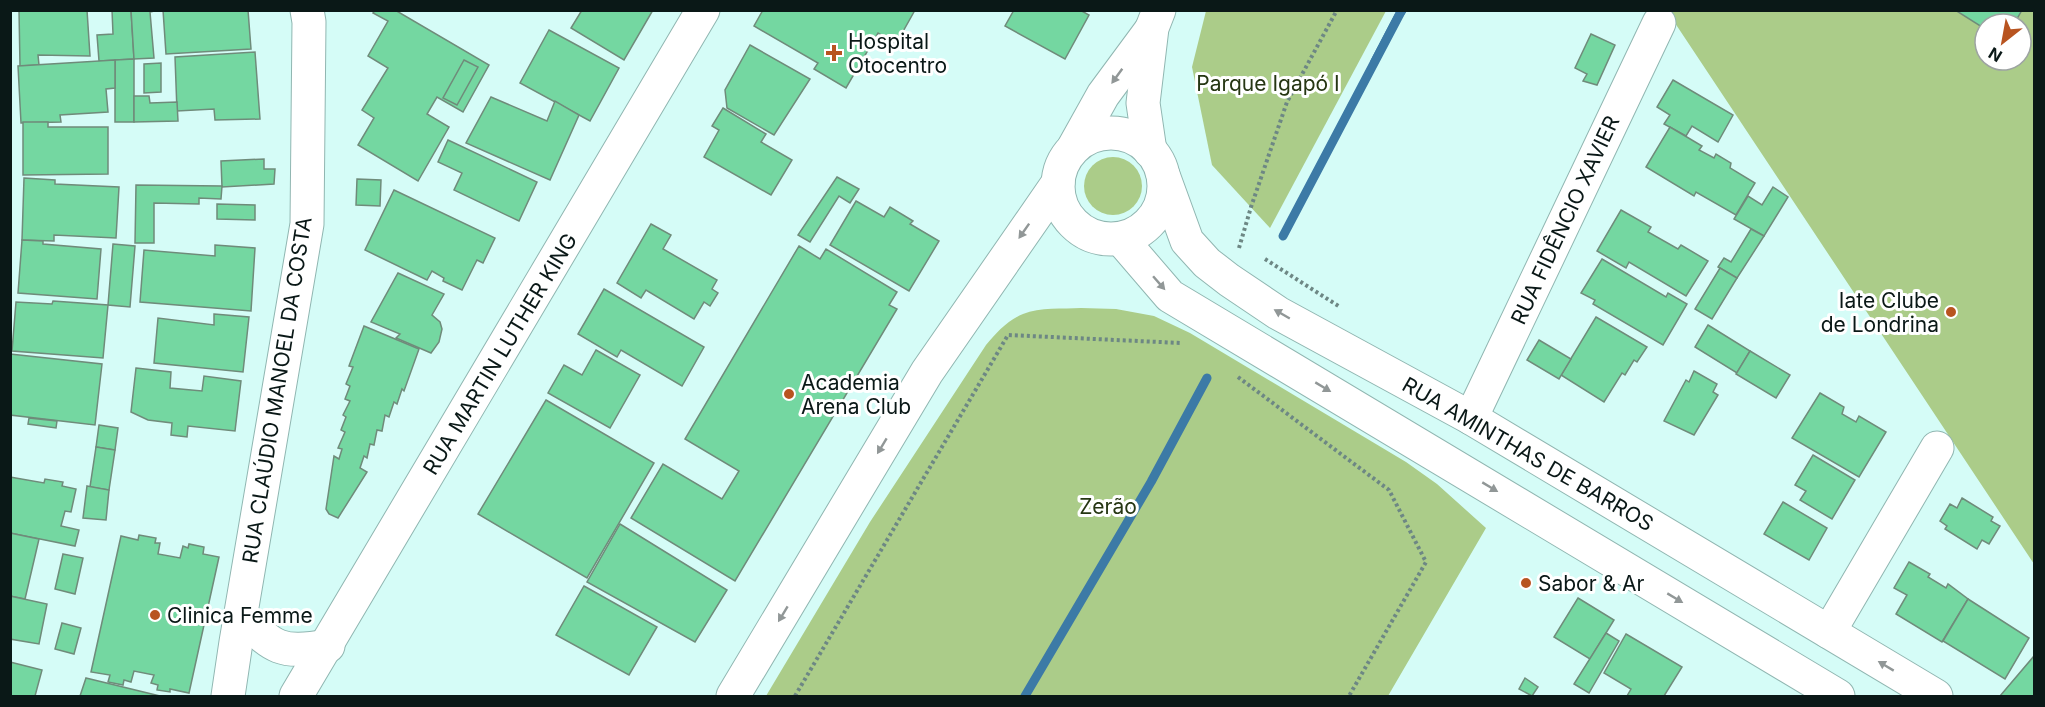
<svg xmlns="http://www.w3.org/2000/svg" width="2045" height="707" viewBox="0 0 2045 707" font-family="Inter,sans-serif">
<rect width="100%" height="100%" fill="#d5fcf7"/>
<g fill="#abcc89" fill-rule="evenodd">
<path d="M1206,11H1386L1270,228L1212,165L1192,67Z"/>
<path d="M1667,11H2034V564ZM1985,24H2021V60H1985Z"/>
<circle cx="1113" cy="186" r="29"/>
<path d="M1081,308L1116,309L1154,316L1190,333L1406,462L1437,484L1486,528L1388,696H766L870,522L986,345C996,333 1008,320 1023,314C1040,307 1063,309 1081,308Z"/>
</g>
<path fill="#51a4e3" stroke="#3c7aa6" stroke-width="1.5" d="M1397,11H1406L1371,61Z"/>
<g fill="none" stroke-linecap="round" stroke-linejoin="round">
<g stroke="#3c7aa6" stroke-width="9">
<path d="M1283,236L1402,10"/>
<path d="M1025,696L1151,482L1207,378"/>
</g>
</g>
<g fill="#74d7a1" stroke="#6f8b7a" stroke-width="1.5">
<path d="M19,10H87L90,56L38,55L39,65L20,66Z"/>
<path d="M112,10H131L134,59L99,61L97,35L113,34Z"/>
<path d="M131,10H159L150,12L154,58L134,59Z"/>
<path d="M163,10H248L251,49L166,54Z"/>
<path d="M375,10H395L489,65L463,112L437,97L427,114L449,127L418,181L358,145L374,118L362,110L388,68L368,56L388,21L373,13Z"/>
<path d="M582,10H653L624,60L571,28Z"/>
<path d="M763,10H915L896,44L878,33L846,88L814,69L818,63L754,26Z"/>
<path d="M1014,10H1080L1089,15L1065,59L1005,26Z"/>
<path d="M1955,10H2022L2014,24H1985V29Z"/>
<path d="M549,30L619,68L590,121L520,83Z"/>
<path d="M1591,34L1615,45L1597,85L1583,81L1587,74L1575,68Z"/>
<path d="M750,45L810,79L774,135L727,108L725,90Z"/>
<path d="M255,52L260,119L215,120L214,109L177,111L175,57Z"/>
<path d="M134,59V122H115V60Z"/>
<path d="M115,60V88L106,89L108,112L60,115L61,122L21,123L18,66Z"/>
<path d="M464,60L478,67L457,105L443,98Z"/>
<path d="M161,63V92L144,93V64Z"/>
<path d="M1673,80L1733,115L1718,142L1692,126L1686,136L1664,124L1670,115L1657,107Z"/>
<path d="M134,96H149L150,103L177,102L178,121L134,122Z"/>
<path d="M491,97L547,121L555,101L579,115L550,180L466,143Z"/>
<path d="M723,108L766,134L761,142L792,160L771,195L704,157L719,130L712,126Z"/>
<path d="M23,122H48V127H108V174L23,175Z"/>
<path d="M1670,127L1702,146L1699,150L1714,158L1716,154L1731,163L1730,168L1755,183L1736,215L1696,192L1694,196L1646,167Z"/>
<path d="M448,140L537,182L519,221L454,190L462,173L438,162Z"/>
<path d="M264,159V169H275L274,184L222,187L221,161Z"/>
<path d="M837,177L859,189L850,203L839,196L810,242L798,235Z"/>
<path d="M24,178L55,180V184L119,187L116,238L54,235V241L22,240Z"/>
<path d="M357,179L381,180L380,206L356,205Z"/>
<path d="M136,185L222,186L221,199L199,198V204L154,203V243H135Z"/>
<path d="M1773,187L1788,197L1764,236L1734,219L1748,196L1762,205Z"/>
<path d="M394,190L495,238L483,263L477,260L462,290L443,281L444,278L432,271L427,280L365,250Z"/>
<path d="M856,201L884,217L890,207L913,221L910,224L939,241L909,291L830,245Z"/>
<path d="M217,204L255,205V220L217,219Z"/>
<path d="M1621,210L1651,227L1648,232L1678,249L1681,245L1708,261L1686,296L1629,262L1626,268L1597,251Z"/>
<path d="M651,224L671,235L663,249L717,280L712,289L718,293L710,306L704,302L694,319L646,290L641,298L617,283Z"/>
<path d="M1751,229L1764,236L1737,278L1718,267L1724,258L1731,262Z"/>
<path d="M22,240L43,241V244L101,249L97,299L18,293Z"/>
<path d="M113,244L135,246L130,307L108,305Z"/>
<path d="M215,245L255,248L251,311L140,302L144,250L215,256Z"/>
<path d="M799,246L820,259L826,249L897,292L889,305L897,309L735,581L631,518L663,464L722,499L739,471L685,439Z"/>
<path d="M1602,259L1666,297L1668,293L1687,304L1663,345L1593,304L1595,300L1581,293Z"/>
<path d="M1720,268L1737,278L1712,319L1695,309Z"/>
<path d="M398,273L444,294L432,315L440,322L442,329L439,342L431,353L396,338L400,334L371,322Z"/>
<path d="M604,289L704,347L682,386L621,350L617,357L578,334Z"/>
<path d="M53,301L108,305L103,358L12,351L16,302L52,304Z"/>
<path d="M214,314L249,317L243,372L154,363L158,318L214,325Z"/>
<path d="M1596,317L1647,347L1637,362L1634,360L1625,375L1622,373L1604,402L1561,375Z"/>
<path d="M1708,325L1750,351L1737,373L1695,347Z"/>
<path d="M364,326L419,349L404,391L402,389L397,404L394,402L389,417L385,415L382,431L377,430L374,445L370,444L367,458L364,456L360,468L367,472L338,518L329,514L326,509L334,456L339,459L342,449L338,448L345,432L341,430L346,417L343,415L350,401L345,399L350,386L346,384L353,367L349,366Z"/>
<path d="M1539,340L1571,359L1559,379L1527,360Z"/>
<path d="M596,350L640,375L610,428L548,393L564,365L582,375Z"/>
<path d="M1750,351L1790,375L1776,398L1736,374Z"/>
<path d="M10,354L102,364L95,425L10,415Z"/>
<path d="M136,368L171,372L170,388L202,391L204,376L241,381L235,431L188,426L187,437L171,435L172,423L148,420L131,412Z"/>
<path d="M1694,371L1717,384L1713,392L1718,395L1694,435L1664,421L1686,380L1689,382Z"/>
<path d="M1820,393L1844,407L1842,414L1856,422L1859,416L1886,432L1859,477L1792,438Z"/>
<path d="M546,400L654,463L587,578L478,514Z"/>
<path d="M29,418L57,421L56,428L28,424Z"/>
<path d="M99,425L118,428L115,450L96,447Z"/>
<path d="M96,447L115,450L109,490L90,487Z"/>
<path d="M1813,455L1855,480L1832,519L1800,500L1806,491L1795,485Z"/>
<path d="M10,477L44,483L45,479L63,482L62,486L76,489L71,512L65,511L61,526L79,530L75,546L10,533Z"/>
<path d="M87,486L109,490L106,520L83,518Z"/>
<path d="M1962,498L1993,517L1991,521L2000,526L1989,544L1982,540L1977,549L1945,529L1947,526L1940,521L1950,504L1957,508Z"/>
<path d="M1783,502L1827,528L1809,560L1764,534Z"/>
<path d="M620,524L727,590L695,642L587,582Z"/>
<path d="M10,533L39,539L25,599L10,596Z"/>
<path d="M139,535L156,538L155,543H160L158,554L180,558L183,546L188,548L189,544L204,547L203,554L219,557L189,693L170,689V692L157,690L158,685L151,683L154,675L134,671L131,682L124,680L123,685L108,682L110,675L91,672L121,536L138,540Z"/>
<path d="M63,554L83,558L75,594L55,589Z"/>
<path d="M1909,562L1930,574L1928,577L1946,588L1948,584L1968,599L1942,642L1896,614L1907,595L1894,588Z"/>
<path d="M584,586L657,627L629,675L556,635Z"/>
<path d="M10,596L47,604L39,644L10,639Z"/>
<path d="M1578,598L1614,620L1590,659L1554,637Z"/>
<path d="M1968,599L2029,638L2005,679L1943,641Z"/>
<path d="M62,623L81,628L74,654L55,649Z"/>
<path d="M1606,633L1619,641L1589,693L1574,684Z"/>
<path d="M1626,634L1682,667L1664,696H1627L1631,689L1604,673Z"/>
<path d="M2034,656V696H2000Z"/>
<path d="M10,662L42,670L35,696H10Z"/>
<path d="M86,678L160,696H80Z"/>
<path d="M1525,678L1538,687L1532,696L1519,689Z"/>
</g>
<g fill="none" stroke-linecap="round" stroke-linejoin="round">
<g stroke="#90b6b1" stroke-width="35">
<g id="minor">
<circle cx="1111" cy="186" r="53"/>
<path d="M1074,147L1103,95L1151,30"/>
<path d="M1150,151L1143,103L1152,28L1159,10"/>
<path d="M1163,175L1187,241L1207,263L1229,280L1278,313L1471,418L1936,696"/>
<path d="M1121,239L1170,296L1838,696"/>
<path d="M1471,418L1659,23"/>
<path d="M241,615C274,649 280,654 328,646"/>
<path d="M1829,632L1937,448"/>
<path d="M228,696L236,642L307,224L309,22L307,10"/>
<path d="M296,696L703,10"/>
<path d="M733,696L927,372L1058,183"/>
</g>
</g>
<g stroke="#6d8784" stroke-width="4" stroke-dasharray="3 3" stroke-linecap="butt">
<path d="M1239,248L1251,207L1287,102L1337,10"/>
<path d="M1265,259L1340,307"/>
<path d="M1238,377L1389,490L1426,562L1349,696"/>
<path d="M795,696L1008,335L1181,343"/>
</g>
<use href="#minor" stroke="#fff" stroke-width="33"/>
</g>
<defs><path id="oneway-solid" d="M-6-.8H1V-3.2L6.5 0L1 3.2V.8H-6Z" transform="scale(1.5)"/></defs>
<g fill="#919797">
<use href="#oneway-solid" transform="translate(1117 76) rotate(126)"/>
<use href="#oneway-solid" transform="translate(1024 231) rotate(125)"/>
<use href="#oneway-solid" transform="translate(1159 283) rotate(49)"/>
<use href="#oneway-solid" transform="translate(1282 314) rotate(-150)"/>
<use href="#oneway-solid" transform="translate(1323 387) rotate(31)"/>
<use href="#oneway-solid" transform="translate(882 446) rotate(121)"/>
<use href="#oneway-solid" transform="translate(1490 487) rotate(31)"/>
<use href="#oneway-solid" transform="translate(1675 598) rotate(31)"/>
<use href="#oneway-solid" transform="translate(783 614) rotate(121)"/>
<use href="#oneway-solid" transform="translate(1886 666) rotate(-149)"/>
</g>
<g fill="#b85420" stroke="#fff" stroke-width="2">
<path d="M831 44h6v6h6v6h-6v6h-6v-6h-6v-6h6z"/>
<circle cx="1951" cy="312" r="6"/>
<circle cx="789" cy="394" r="6"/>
<circle cx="1526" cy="583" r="6"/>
<circle cx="155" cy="615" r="6"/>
</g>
<g text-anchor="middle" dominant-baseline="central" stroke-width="6" stroke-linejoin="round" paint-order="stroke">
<g font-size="21" fill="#0a1817" stroke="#fff" text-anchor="start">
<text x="848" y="41">Hospital<tspan x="848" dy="24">Otocentro</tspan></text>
<text x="1939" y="300" text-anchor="end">Iate Clube<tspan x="1939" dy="24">de Londrina</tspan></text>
<text x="801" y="382">Academia<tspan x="801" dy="24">Arena Club</tspan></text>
<text x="1538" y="583">Sabor &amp; Ar</text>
<text x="167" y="615">Clinica Femme</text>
</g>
<g font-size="21" fill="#263613" stroke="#fff">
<text x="1268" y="83">Parque Igapó I</text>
<text x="1108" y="506">Zerão</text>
</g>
<g font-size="21" fill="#0a1817" stroke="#fff">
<text transform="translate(1565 220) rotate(-65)">RUA FIDÊNCIO XAVIER</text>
<text transform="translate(500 354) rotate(-59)">RUA MARTIN LUTHER KING</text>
<text transform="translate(277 390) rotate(-81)">RUA CLAÚDIO MANOEL DA COSTA</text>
<text transform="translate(1528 454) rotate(30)">RUA AMINTHAS DE BARROS</text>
</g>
</g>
<rect width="2045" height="707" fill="none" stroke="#0a1817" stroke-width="24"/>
<g transform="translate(2003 42) rotate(211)"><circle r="28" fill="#ffffff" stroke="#9da3a2" stroke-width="1.5"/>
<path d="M0-4.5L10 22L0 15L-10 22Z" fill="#b85420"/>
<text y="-9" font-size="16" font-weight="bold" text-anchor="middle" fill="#0a1817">N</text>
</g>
</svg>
